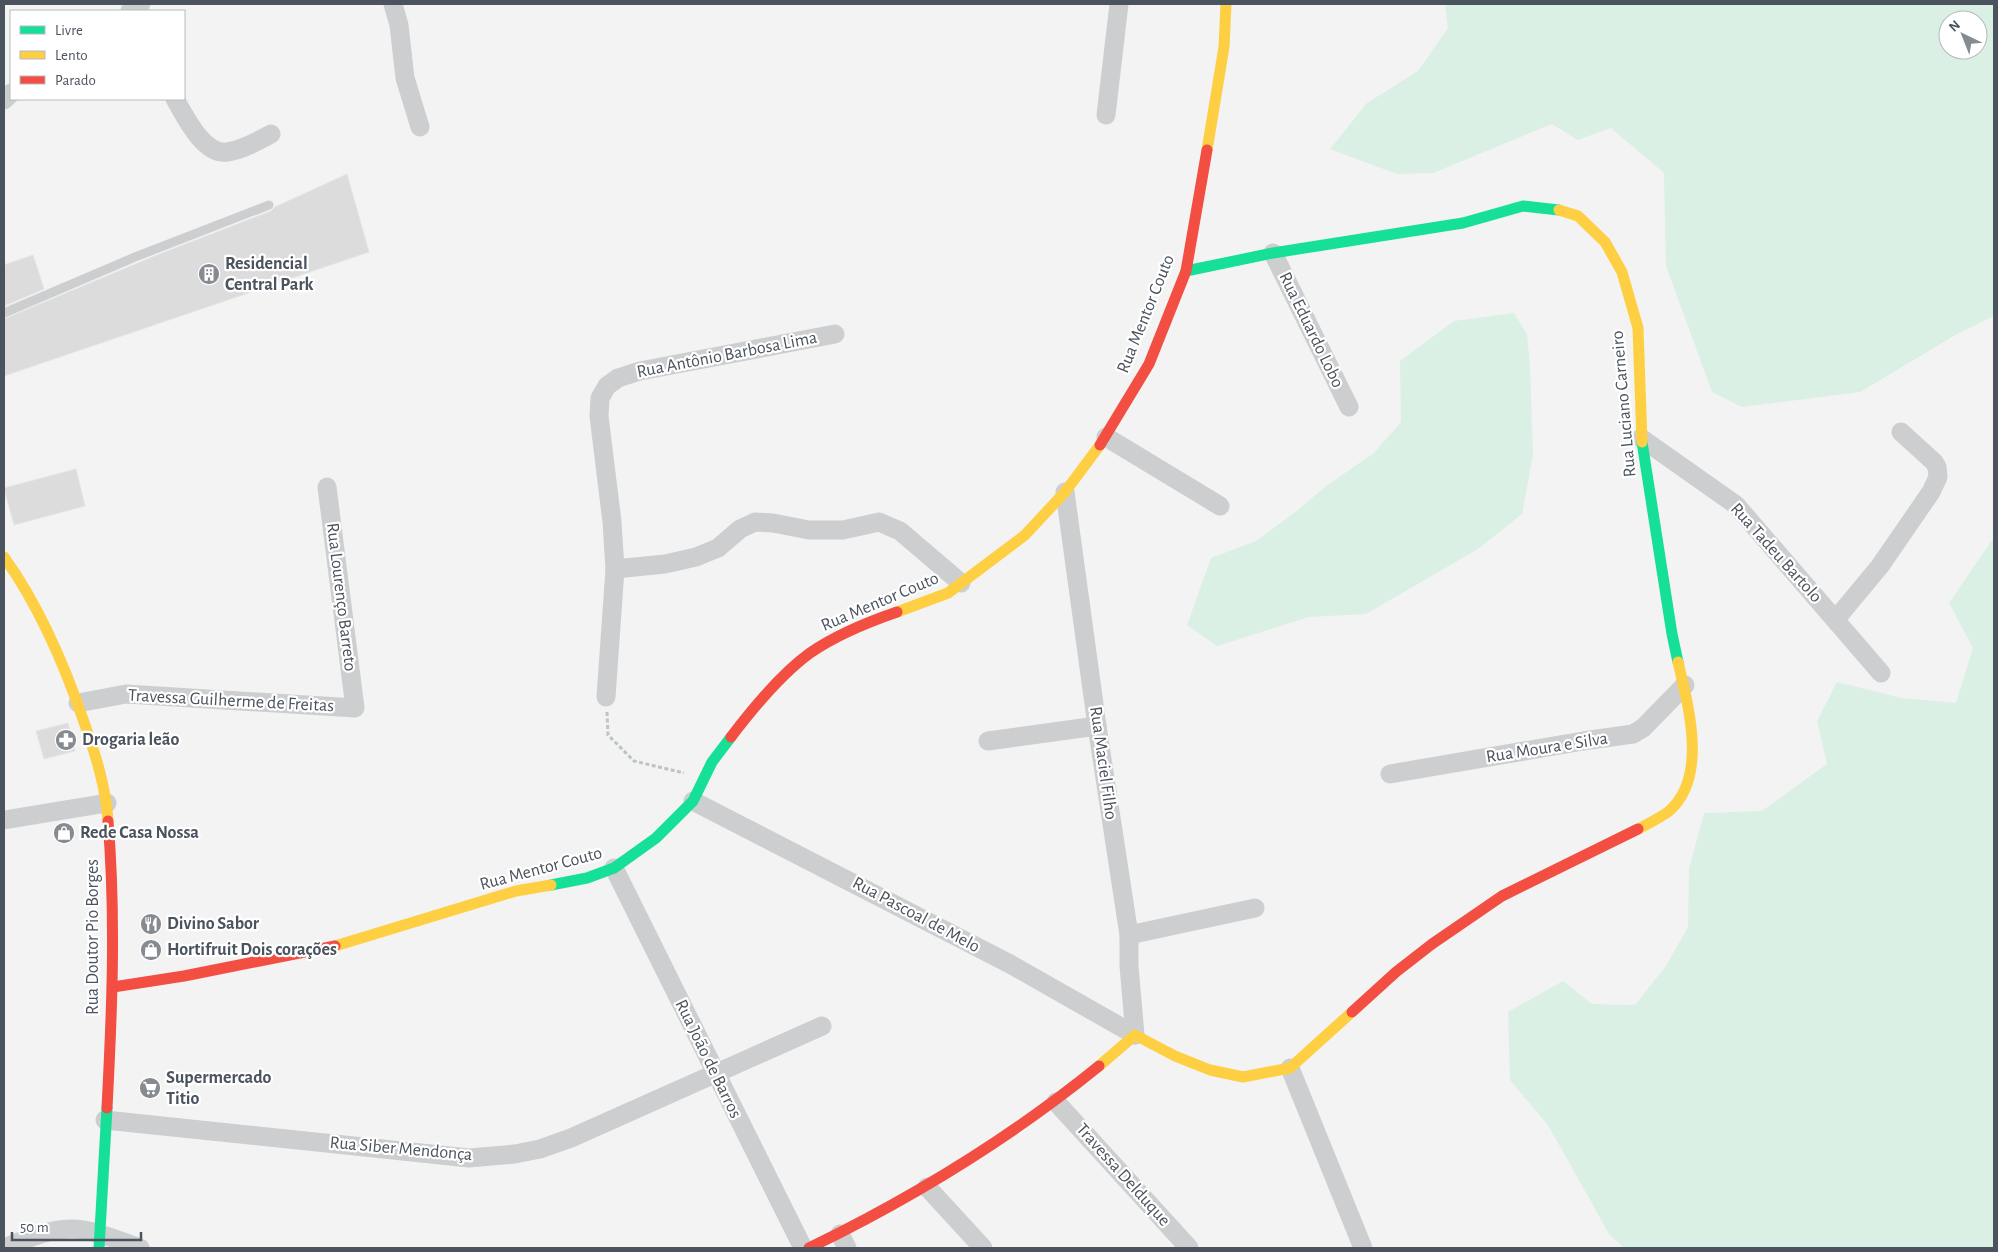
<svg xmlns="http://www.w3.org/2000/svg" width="1998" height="1252" viewBox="0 0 1998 1252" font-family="'Alegreya Sans',sans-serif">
<rect width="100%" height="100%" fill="#f3f3f3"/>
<g fill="#daf0e4" fill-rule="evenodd">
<path d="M1445,4H1994V316L1957,334L1860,392L1742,407L1712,392L1666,266L1664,173L1611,128L1578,140L1552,124L1433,173L1397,174L1330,149L1367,103L1418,71L1448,28ZM1948,20H1978V50H1948Z"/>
<path d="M1514,313L1527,334L1530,366L1533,455L1522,514L1478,549L1366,614L1309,617L1217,646L1187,625L1211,558L1256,541L1298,510L1326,486L1374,453L1401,422L1400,361L1454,321Z"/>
<path d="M1994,537V1248H1624L1609,1234L1548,1125L1510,1080L1508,1012L1563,981L1592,1004L1635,1005L1666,966L1688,927L1689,869L1704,813L1762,811L1827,764L1817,721L1837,682L1902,698L1956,703L1973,648L1949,603Z"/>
</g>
<g fill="#dcdcdd" stroke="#e4e5e6">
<path d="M347,174L369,252L4,376V319L157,255L271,211L275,207Z"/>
<path d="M33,255L44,289L4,306V265Z"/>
<path d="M76,469L85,506L14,525L4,488Z"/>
<path d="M68,723L75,751L44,759L36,731Z"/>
</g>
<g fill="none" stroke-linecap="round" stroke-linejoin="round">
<path stroke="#bcc5c3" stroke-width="3" stroke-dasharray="4 2.5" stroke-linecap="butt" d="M607,712L608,735L634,761L684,773"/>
<path stroke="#cdced0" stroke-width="9" d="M4,313L135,257L269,205"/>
<g stroke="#cdced0" stroke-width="19">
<path d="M393,4L399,25L405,78L420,127"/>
<path d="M130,11L141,4"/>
<path d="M175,99C185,116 203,155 227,152C242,150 258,141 271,134"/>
<path d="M4,100L11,93"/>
<path d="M1106,115L1119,4"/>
<path d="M1273,253L1349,407"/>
<path d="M1106,437L1220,506"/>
<path d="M1641,438L1736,505L1881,673"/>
<path d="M1065,492L1097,726L1129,935V966L1135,1035"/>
<path d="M615,569L665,564L696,557L718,548L740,529L755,522L773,523L809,530H843L879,522L900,531L961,583"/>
<path d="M1836,619L1880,566L1931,492L1938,477L1937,467L1934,462L1901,432"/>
<path d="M606,697L615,569L612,522L599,416L600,398L607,386L618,378L640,371L835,334"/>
<path d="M78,703L126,694L355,708L327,487"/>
<path d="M988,741L1097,726"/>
<path d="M1390,774L1583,741L1633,734L1643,728L1685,685"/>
<path d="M693,801L1010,964L1135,1035"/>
<path d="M4,820L107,803"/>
<path d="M614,868L803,1248"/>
<path d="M1129,935L1255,908"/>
<path d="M1290,1068L1363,1248"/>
<path d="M1056,1102L1189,1248"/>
<path d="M105,1120L469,1158L515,1154L540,1149L571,1138L822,1026"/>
<path d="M927,1187L983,1248"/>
<path d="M840,1234L847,1248"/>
<path d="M4,1248C28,1238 57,1225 84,1230C102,1233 122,1242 140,1248"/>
</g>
<g stroke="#16e098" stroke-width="11">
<path d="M1186,271L1273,253L1463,223L1523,206L1559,210"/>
<path d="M1642,442L1672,634L1678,662"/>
<path d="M551,885L587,878L614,868L656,838L693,801L712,762L731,737"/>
<path d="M99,1248L107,1108"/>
</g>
<g stroke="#ffcf43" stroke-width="11">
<path d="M1207,150L1224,47L1226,4"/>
<path d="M1559,210L1578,216L1605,242L1622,272L1638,328L1642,442"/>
<path d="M4,557C40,607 65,666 85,725C96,756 106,788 108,821"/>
<path d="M897,612L948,593L1025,535L1065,492L1100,445"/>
<path d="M1638,829C1648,824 1659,818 1668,812C1709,778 1688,705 1678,662"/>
<path d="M335,946L516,891L551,885"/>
<path d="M1099,1066L1135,1035L1175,1056L1210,1070L1243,1077L1290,1068L1352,1012"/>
</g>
<g stroke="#f24e42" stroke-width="11">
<path d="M1100,445L1149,364L1186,271L1207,150"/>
<path d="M731,737C753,708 781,674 810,653C836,635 868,622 897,612"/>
<path d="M113,987L184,976L335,946"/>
<path d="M1352,1012L1396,972L1432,944L1502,896L1638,829"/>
<path d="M107,1108C112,1012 116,917 108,821"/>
<path d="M809,1248C912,1198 1009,1139 1099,1066"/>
</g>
</g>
<defs>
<g id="building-disc" transform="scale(1.125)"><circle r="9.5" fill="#868b92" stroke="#fff"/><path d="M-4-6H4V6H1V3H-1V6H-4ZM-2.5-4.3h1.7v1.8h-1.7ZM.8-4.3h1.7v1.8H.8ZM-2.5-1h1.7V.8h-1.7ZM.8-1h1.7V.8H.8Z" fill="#fff"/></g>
<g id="pharmacy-disc" transform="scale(1.125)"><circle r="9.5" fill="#868b92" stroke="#fff"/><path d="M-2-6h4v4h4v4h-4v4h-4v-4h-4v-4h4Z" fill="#fff"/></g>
<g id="shop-disc" transform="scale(1.125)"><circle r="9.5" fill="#868b92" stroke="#fff"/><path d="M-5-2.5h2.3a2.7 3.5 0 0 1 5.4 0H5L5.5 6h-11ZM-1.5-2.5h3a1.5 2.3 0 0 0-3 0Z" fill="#fff"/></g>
<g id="restaurant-disc" transform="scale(1.125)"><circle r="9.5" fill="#868b92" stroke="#fff"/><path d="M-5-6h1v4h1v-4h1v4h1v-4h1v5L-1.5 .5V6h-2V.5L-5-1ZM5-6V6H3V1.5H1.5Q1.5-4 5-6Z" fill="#fff"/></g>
<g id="supermarket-disc" transform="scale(1.125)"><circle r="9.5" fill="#868b92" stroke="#fff"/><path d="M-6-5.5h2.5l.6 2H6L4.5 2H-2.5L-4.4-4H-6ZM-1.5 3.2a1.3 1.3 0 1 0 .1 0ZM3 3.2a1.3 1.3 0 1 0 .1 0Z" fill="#fff"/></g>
</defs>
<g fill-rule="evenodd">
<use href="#building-disc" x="209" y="274"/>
<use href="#pharmacy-disc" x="66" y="740"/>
<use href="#shop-disc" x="64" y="833"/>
<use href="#restaurant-disc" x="151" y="924"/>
<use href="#shop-disc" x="151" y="950"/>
<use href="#supermarket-disc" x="150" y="1088"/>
</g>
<g text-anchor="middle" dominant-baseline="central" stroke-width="4.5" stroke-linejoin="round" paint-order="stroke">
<g font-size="18" font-weight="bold" fill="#4b535e" stroke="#fff" text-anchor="start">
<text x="225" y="264">Residencial<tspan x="225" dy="21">Central Park</tspan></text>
<text x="82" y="740">Drogaria leão</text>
<text x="80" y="833">Rede Casa Nossa</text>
<text x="167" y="924">Divino Sabor</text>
<text x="167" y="950">Hortifruit Dois corações</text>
<text x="166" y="1078">Supermercado<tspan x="166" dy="21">Titio</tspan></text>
</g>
<g font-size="18" fill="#4b535e" stroke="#fff">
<text transform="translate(1146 314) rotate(-68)">Rua Mentor Couto</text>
<text transform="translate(1311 330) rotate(64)">Rua Eduardo Lobo</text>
<text transform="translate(727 355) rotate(-11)">Rua Antônio Barbosa Lima</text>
<text transform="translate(1624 404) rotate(-95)">Rua Luciano Carneiro</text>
<text transform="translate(1776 553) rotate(48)">Rua Tadeu Bartolo</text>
<text transform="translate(341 597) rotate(83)">Rua Lourenço Barreto</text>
<text transform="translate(880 602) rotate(-23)">Rua Mentor Couto</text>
<text transform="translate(231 701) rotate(3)">Travessa Guilherme de Freitas</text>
<text transform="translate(1547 748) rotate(-9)">Rua Moura e Silva</text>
<text transform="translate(1103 763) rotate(82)">Rua Maciel Filho</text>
<text transform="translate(541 869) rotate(-15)">Rua Mentor Couto</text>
<text transform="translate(916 915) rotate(28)">Rua Pascoal de Melo</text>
<text transform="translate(93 937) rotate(-90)">Rua Doutor Pio Borges</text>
<text transform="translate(708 1059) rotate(64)">Rua João de Barros</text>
<text transform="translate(401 1149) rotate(5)">Rua Siber Mendonça</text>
<text transform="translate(1123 1175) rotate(48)">Travessa Delduque</text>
</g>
</g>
<rect width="1998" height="1252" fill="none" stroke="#4b535e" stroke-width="10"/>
<rect x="10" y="10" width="175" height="90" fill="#ffffff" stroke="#b7babf"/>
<rect x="20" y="26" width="25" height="8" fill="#16e098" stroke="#b7babf"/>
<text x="55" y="35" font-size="15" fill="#4b535e">Livre</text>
<rect x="20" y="51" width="25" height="8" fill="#ffcf43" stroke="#b7babf"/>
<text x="55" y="60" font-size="15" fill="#4b535e">Lento</text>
<rect x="20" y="76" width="25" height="8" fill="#f24e42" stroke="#b7babf"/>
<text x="55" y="85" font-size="15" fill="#4b535e">Parado</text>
<g transform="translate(1963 35) rotate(317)"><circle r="24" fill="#ffffff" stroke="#b7babf"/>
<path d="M0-4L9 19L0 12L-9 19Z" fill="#868b92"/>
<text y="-8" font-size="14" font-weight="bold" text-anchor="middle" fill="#4b535e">N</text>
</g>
<path d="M12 1232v8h129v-8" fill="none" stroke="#4b535e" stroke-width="2.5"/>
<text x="20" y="1232" font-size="15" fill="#4b535e" stroke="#ffffff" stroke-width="4" paint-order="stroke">50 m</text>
</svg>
